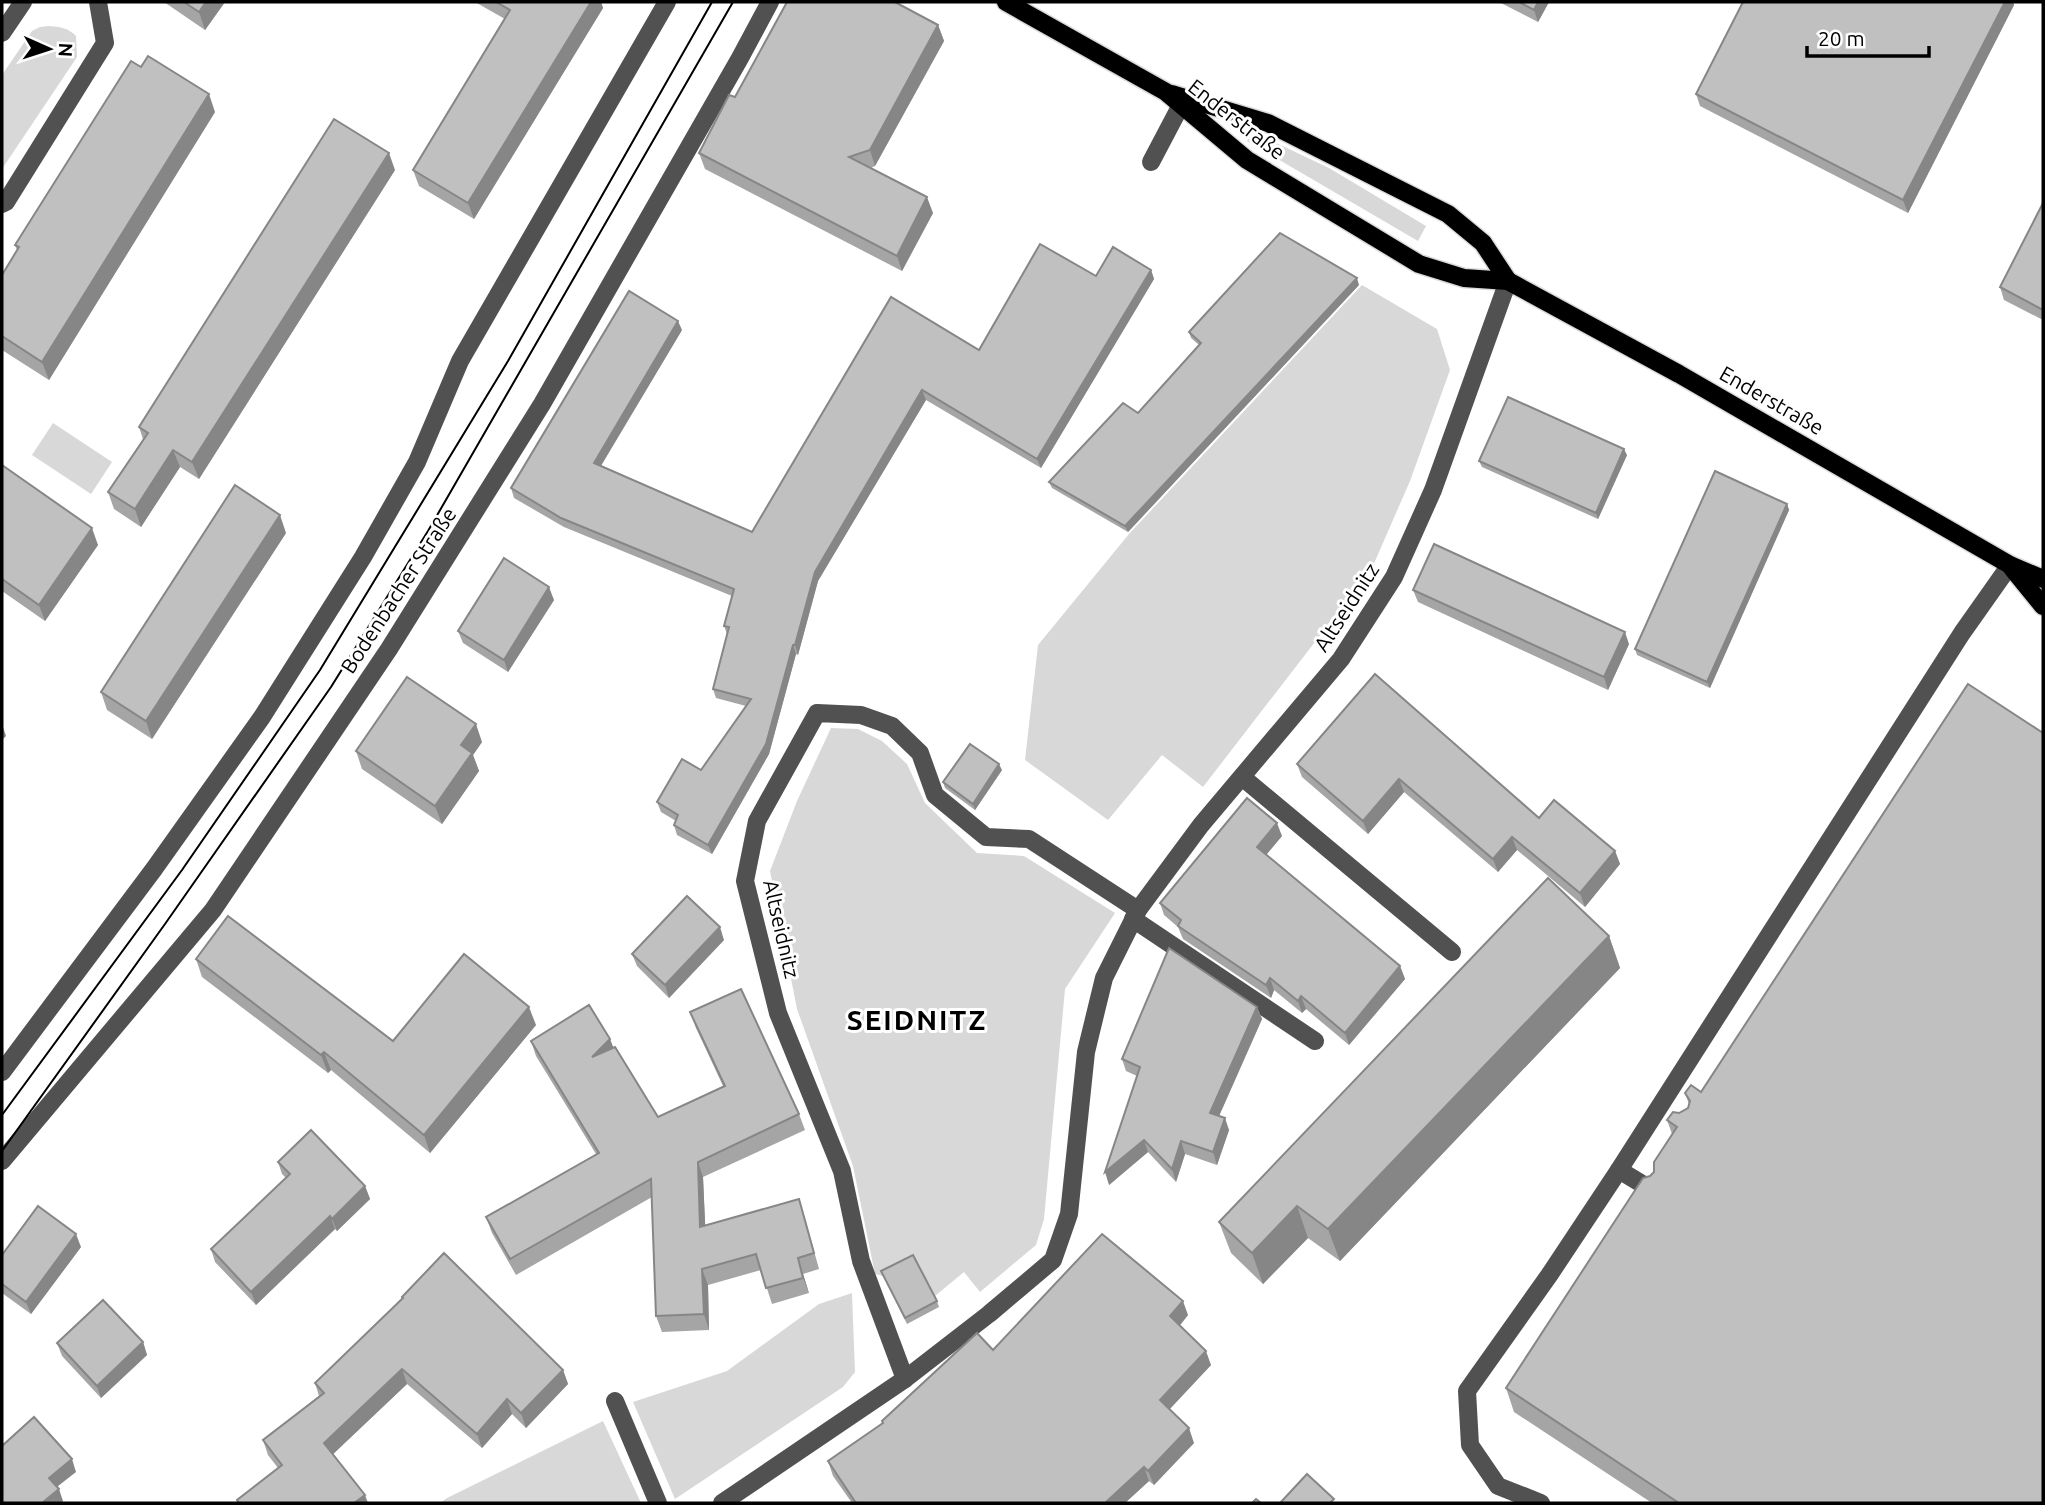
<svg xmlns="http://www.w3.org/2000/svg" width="2045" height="1505" viewBox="0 0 2045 1505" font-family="Ubuntu,sans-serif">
<rect width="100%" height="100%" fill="#fff"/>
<g fill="#d8d8d8">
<path d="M49,26C61,27 68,28 76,36L77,57L2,169V75L32,31L40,27Z"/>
<path d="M1253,132L1329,168L1426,226L1418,241L1247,141Z"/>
<path d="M1362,285L1437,329L1450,370L1410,481L1372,568L1203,787L1162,755L1108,820L1025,760L1038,645L1129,534Z"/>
<path d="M53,423L112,462L91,494L32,455Z"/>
<path d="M831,728L858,729L882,741L907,764L925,803L977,853L1024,856L1115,913L1065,989L1044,1219L1036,1245L980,1292L964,1272L935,1296L916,1259L883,1276L875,1274L853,1166L797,1009L770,871L797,801Z"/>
<path d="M852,1293L855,1372L843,1387L675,1499L633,1402L727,1371L819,1304Z"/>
<path d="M603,1421L641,1503H440L447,1498Z"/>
</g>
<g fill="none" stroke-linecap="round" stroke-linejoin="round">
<g stroke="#dbdbdb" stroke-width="21">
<g id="major">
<path d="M1006,2L1166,92L1247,160L1419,264L1464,278L1508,281L1679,374L2010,565L2043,579"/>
<path d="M1172,94L1268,123L1448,214L1483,243L1508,281"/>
<path d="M2012,568L2043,606"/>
</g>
</g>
<g stroke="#515151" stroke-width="18">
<path d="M2,33L23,2"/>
<path d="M1151,162L1181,105"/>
<path d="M2,204L6,202L105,43L98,2"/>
<path d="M1242,777L1452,952"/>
<path d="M1133,919L1315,1041"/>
<path d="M2,1072L154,869L262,717L363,557L417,462L460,361L667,2"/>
<path d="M2,1161L213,910L389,649L542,404L740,58L770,2"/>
<path d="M1619,1170L1652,1190"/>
<path d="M905,1379L861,1261L842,1171L778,1013L745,881L757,821L817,713L861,715L892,726L920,753L935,795L986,837L1029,839L1138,910"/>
<path d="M615,1401L658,1503"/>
<path d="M722,1503L905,1379L989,1314L1053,1260L1069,1214L1086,1052L1104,978L1138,910L1201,825L1341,659L1394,577L1433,490L1508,281"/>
<path d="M1541,1503L1498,1486L1470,1445L1467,1391L1550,1274L1619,1170L1962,633L2010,565"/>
</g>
<use href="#major" stroke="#000" stroke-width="18"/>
<g stroke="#000" stroke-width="2">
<path d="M2,1115L182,870L320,670L508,361L712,2"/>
<path d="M2,1151L165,924L331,687L428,531L733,2"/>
</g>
</g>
<g fill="#a5a5a5">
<path d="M164,2H225L205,30Z"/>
<path d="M475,2H601L603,8L474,219L419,186L413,170L505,19Z"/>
<path d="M1499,2H1549L1538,22Z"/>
<path d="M1743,2H2013L2014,5L1908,213L1700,106L1696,94Z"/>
<path d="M938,25L944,41L875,166L871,168L933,213L902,271L705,169L699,153L735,97Z"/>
<path d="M215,112L49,380L2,350V275L17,250L15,245Z"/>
<path d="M395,170L199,479L180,467L141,527L114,509L108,492L143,439L139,427Z"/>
<path d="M2043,203V320L2004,300L2000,287Z"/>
<path d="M1151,270L1154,279L1041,468L926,400L818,581L798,655L796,654L769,754L712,854L677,835L674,825L676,821L661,812L657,802L701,770L746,706L716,698L713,689L727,634L724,626L732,596L564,527L514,498L511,488L682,330L601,466L752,532L891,297L979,350L1096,276Z"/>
<path d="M1359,285L1128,532L1052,488L1049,482L1138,413L1199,345L1191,338L1189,332Z"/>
<path d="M1627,455L1598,519L1482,467L1479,461Z"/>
<path d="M2,465L98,545L45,621L2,591Z"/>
<path d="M1787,504L1789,510L1710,688L1637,655L1635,649Z"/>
<path d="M286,533L152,739L107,710L101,692Z"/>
<path d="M1413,590L1629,644L1608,690L1418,602Z"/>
<path d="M554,600L508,672L463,643L458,631Z"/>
<path d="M1375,674L1539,818L1615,851L1620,864L1585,907L1517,850L1498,872L1404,792L1368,834L1302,777L1297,764Z"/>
<path d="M482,742L473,755L479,771L442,824L362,769L356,751Z"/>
<path d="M1002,770L975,810L945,788L943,782Z"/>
<path d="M1282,836L1266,854L1400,966L1405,979L1349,1045L1306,1009L1302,1013L1274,990L1271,998L1183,939L1178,927L1164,915L1160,903Z"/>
<path d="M1609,936L1620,968L1340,1261L1308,1238L1263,1284L1231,1253L1219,1222Z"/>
<path d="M724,940L669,998L637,966L632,954Z"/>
<path d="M196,959L393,1041L536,1025L430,1153L331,1070L328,1073L202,977Z"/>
<path d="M1257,1007L1262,1019L1219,1116L1229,1130L1217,1165L1185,1154L1176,1182L1148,1152L1109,1185L1137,1076L1126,1071L1122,1059Z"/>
<path d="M690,1012L799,1114L805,1130L703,1177L705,1225L799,1199L804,1215L819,1269L803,1274L809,1293L772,1304L761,1270L708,1285L709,1330L662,1332L656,1316L652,1197L516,1275L492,1233L486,1217L596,1154L536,1056L531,1041L610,1039L613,1048L658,1117L723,1086L696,1028Z"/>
<path d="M1685,1093L2043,1503H1652L1514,1412L1506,1388L1654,1172L1672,1134L1667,1120L1688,1108L1689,1104Z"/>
<path d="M278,1162L365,1186L370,1199L337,1231L335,1229L256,1305L215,1262L211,1249L286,1178L282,1174Z"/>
<path d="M81,1247L31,1314L2,1293V1255Z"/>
<path d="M881,1271L937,1301L939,1307L907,1324Z"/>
<path d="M402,1297L563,1370L568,1384L526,1428L512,1414L482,1448L407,1384L333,1454L368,1503H238L237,1500L278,1468L268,1455L263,1440L319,1396L315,1383L403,1298Z"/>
<path d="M1188,1315L1180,1325L1211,1365L1169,1410L1194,1443L1154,1485L1149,1481L1125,1503H852L833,1476L828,1461L883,1424L882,1421L993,1350Z"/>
<path d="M143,1342L147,1355L101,1398L62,1356L57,1343Z"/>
</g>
<g fill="#868686">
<path d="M206,2H225L205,30L199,12Z"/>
<path d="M591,2H601L603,8L474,219L468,203Z"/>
<path d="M1538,2H1549L1538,22L1534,10Z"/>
<path d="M2005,2H2013L2014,5L1908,213L1903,200Z"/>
<path d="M938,25L944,41L875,166L870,150Z"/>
<path d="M209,94L215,112L49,380L42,362Z"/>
<path d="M389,153L395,170L199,479L192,462Z"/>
<path d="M927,197L933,213L902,271L897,256Z"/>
<path d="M1151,270L1154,279L1041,468L1037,459Z"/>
<path d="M1357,278L1359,285L1128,532L1125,526Z"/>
<path d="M678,321L682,330L597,472L594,463Z"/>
<path d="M922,390L926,400L818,581L798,655L795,645L815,572Z"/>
<path d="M1624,449L1627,455L1598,519L1596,513Z"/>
<path d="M173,450L180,467L141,527L135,509Z"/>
<path d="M1787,504L1789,510L1710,688L1707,682Z"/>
<path d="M280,515L286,533L152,739L146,721Z"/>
<path d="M92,528L98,545L45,621L39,605Z"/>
<path d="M549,587L554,600L508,672L504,660Z"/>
<path d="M1625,632L1629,644L1608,690L1604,677Z"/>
<path d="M793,645L796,654L769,754L712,854L708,845Z"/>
<path d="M2,724L6,736L2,740Z"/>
<path d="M476,724L482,742L473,755L479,771L442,824L435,806L461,745Z"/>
<path d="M999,764L1002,770L975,810L973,804Z"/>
<path d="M1399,779L1404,792L1368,834L1363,821Z"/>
<path d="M1277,823L1282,836L1262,860L1257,847Z"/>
<path d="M1512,837L1517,850L1498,872L1493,859Z"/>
<path d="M1615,851L1620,864L1585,907L1580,893Z"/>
<path d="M720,927L724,940L669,998L665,985Z"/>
<path d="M1609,936L1620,968L1340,1261L1328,1229Z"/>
<path d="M1400,966L1405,979L1349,1045L1345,1033Z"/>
<path d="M1270,978L1274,990L1271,998L1266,985Z"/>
<path d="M1301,996L1306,1009L1302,1013L1298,1001Z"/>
<path d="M529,1007L536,1025L430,1153L424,1135Z"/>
<path d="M1257,1007L1262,1019L1215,1125L1210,1113Z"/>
<path d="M610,1039L616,1054L592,1057Z"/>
<path d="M324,1052L331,1070L328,1073L321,1055Z"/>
<path d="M1225,1118L1229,1130L1217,1165L1213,1152Z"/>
<path d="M1144,1140L1148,1152L1109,1185L1105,1172Z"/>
<path d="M1181,1141L1185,1154L1176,1182L1172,1169Z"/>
<path d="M698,1162L703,1177L706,1242L700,1227Z"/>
<path d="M365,1186L370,1199L337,1231L332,1219Z"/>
<path d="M1297,1206L1308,1238L1263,1284L1252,1253Z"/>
<path d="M330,1216L335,1229L256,1305L251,1292Z"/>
<path d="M76,1234L81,1247L31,1314L26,1302Z"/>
<path d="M798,1258L803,1274L809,1293L803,1278Z"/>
<path d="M702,1269L708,1285L709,1330L704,1314Z"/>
<path d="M1183,1301L1188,1315L1176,1330L1170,1316Z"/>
<path d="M143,1342L147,1355L101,1398L97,1386Z"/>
<path d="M1206,1351L1211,1365L1165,1414L1160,1400Z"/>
<path d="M402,1369L407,1384L330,1457L324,1443Z"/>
<path d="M563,1370L568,1384L526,1428L521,1413Z"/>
<path d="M507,1399L512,1414L482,1448L477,1434Z"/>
<path d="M1189,1428L1194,1443L1154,1485L1148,1471Z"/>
<path d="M72,1459L76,1472L53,1490L49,1478Z"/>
<path d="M1144,1467L1149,1481L1125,1503H1105Z"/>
<path d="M59,1489L63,1501L61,1503H42Z"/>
<path d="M365,1495L368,1503H354Z"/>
</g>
<g fill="#c0c0c0" stroke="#868686" stroke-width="2">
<path d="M184,2H206L199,12Z"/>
<path d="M496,2H591L468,203L413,170L510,10Z"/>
<path d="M787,2H895L938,25L870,150L849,157L927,197L897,256L699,153L729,95L735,97Z"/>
<path d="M1519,2H1538L1534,10Z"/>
<path d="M1743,2H2005L1903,200L1696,94Z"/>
<path d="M148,56L209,94L42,362L2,336V275L19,247L15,245L131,61L141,67Z"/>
<path d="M334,119L389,153L192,462L173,450L135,509L108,492L148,433L139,427Z"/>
<path d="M2043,203V310L2000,287Z"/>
<path d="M1280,233L1357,278L1125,526L1049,482L1123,403L1138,413L1201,343L1189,332Z"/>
<path d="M1040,244L1096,276L1113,247L1151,270L1037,459L922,390L815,572L795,645H793L766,744L708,845L674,825L678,815L657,802L682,759L701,770L751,699L713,689L729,627L724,626L734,589L561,518L511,488L629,291L678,321L594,463L752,532L891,297L979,350Z"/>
<path d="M1508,397L1624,449L1596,513L1479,461Z"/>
<path d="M2,465L92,528L39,605L2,579Z"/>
<path d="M1715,471L1787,504L1707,682L1635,649Z"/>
<path d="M235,485L280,515L146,721L101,692Z"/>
<path d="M1434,544L1625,632L1604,677L1413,590Z"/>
<path d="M504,558L549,587L504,660L458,631Z"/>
<path d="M1375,674L1539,818L1554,800L1615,851L1580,893L1512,837L1493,859L1399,779L1363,821L1297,764Z"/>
<path d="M407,677L476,724L461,745L472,753L435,806L356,751Z"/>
<path d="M1968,684L2043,733V1503H1679L1506,1388L1643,1178L1650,1176L1654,1172V1162L1677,1127L1667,1120L1673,1112L1679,1113L1688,1108L1690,1101L1685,1093L1691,1085L1701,1092Z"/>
<path d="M970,744L999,764L973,804L943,782Z"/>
<path d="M1247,798L1277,823L1257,847L1400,966L1345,1033L1301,996L1298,1001L1270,978L1266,985L1178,926L1181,920L1160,903Z"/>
<path d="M1548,878L1609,936L1328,1229L1297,1206L1252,1253L1219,1222Z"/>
<path d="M687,896L720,927L665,985L632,954Z"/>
<path d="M228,916L393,1041L464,954L529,1007L424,1135L324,1052L321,1055L196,959Z"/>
<path d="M1169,948L1257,1007L1210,1113L1225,1118L1213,1152L1181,1141L1172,1169L1144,1140L1105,1172L1140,1067L1122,1059Z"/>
<path d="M741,989L799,1114L698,1162L700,1227L799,1199L814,1253L798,1258L803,1278L766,1288L756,1254L702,1269L704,1314L656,1316L651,1179L510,1259L486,1217L599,1153L531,1041L589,1005L610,1039L592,1057L615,1047L658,1117L725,1086L690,1012Z"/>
<path d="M311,1130L365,1186L332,1219L330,1216L251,1292L211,1249L290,1174L278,1162Z"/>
<path d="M38,1206L76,1234L26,1302L2,1284V1255Z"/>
<path d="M1102,1234L1183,1301L1170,1316L1206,1351L1160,1400L1189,1428L1148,1471L1144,1467L1105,1503H856L828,1461L883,1423L882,1421L977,1333L993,1350Z"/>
<path d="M444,1253L563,1370L521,1413L507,1399L477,1434L402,1369L324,1443L365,1495L354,1503H239L237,1500L282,1465L263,1440L324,1393L315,1383L403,1298L402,1297Z"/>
<path d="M913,1255L937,1301L905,1318L881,1271Z"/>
<path d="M103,1300L143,1342L97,1386L57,1343Z"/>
<path d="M34,1417L72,1459L49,1478L59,1489L42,1503H2V1446Z"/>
<path d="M1307,1474L1334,1499L1330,1503H1280Z"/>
<path d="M1256,1499L1261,1503H1252Z"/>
</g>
<g text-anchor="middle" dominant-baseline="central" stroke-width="6" stroke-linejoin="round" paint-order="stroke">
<g font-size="21" fill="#000" stroke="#fff">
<text transform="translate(1237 119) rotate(38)">Enderstraße</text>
<text transform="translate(1772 400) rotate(30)">Enderstraße</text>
<text transform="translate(398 590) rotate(-57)">Bodenbacher Straße</text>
<text transform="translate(1346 607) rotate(-57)">Altseidnitz</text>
<text transform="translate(782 929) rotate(77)">Altseidnitz</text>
</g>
<g font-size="28" font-weight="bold" letter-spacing="2" fill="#000" stroke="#fff">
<text x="917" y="1019">SEIDNITZ</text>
</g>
</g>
<rect width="2045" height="1505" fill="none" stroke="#000000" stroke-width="7"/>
<g transform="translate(49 49) rotate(93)" stroke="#ffffff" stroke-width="5" paint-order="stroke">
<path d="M0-5L12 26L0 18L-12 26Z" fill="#000000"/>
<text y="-10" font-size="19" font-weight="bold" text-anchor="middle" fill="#000000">N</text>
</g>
<path d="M1807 46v10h122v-10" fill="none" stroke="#000000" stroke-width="3.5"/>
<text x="1818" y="46" font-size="21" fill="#000000" stroke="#ffffff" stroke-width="5" paint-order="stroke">20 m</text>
</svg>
